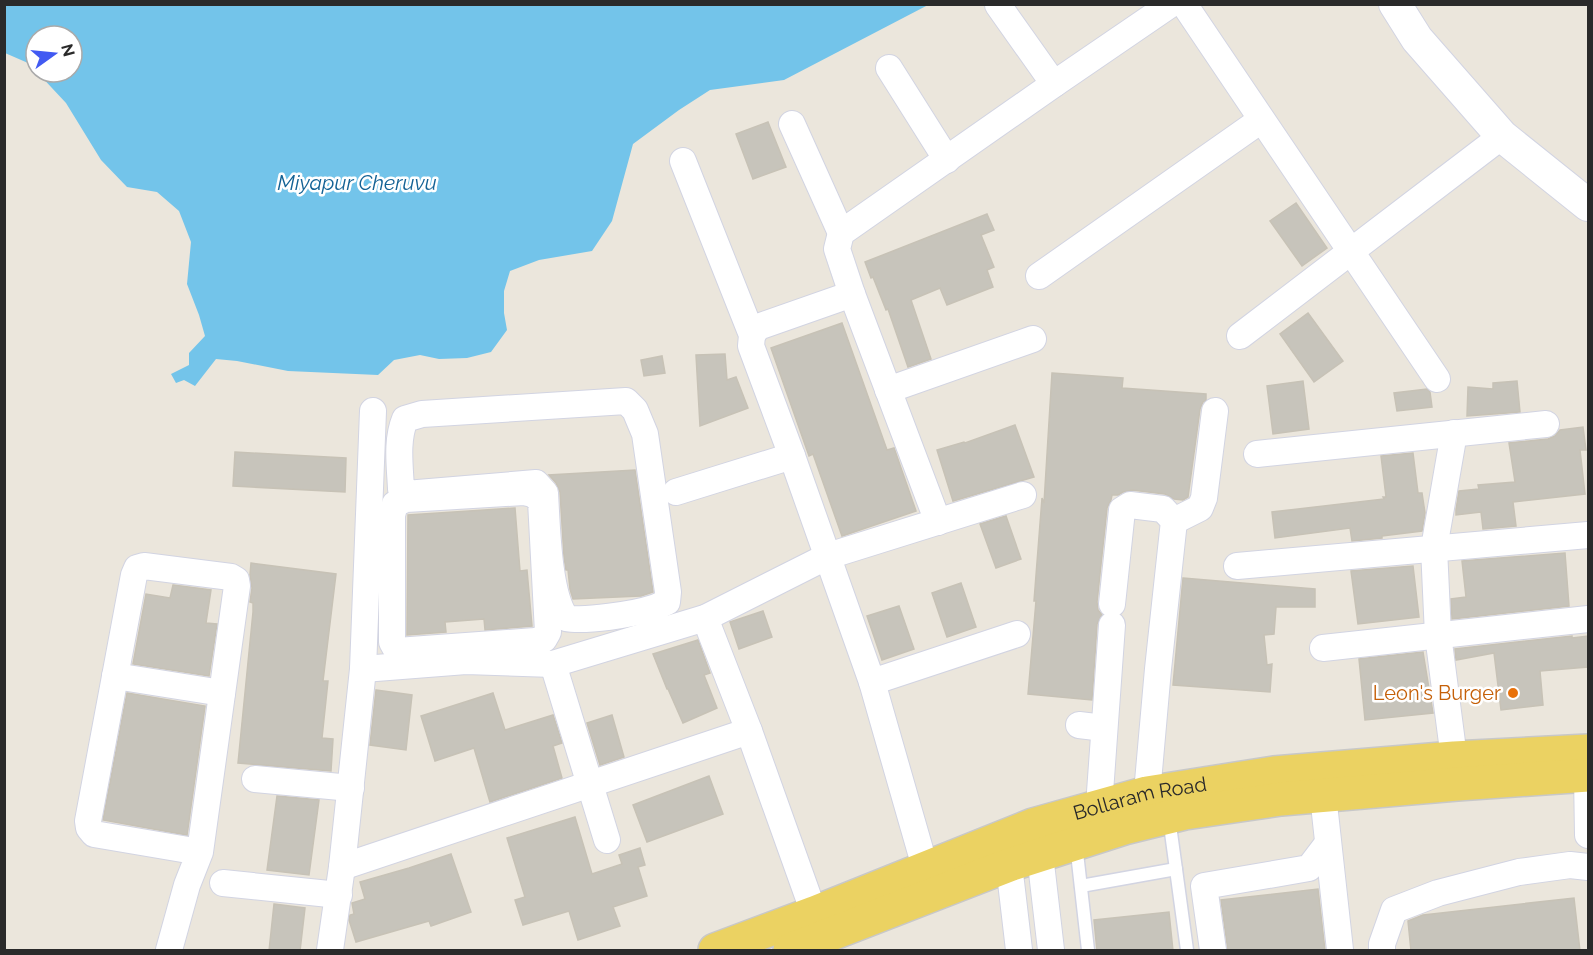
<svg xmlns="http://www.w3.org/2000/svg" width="1593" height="955" viewBox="0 0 1593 955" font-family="Raleway,sans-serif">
<rect width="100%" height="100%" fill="#ebe6dc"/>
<path fill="#73c4ea" d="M4,5L5,4L928,5L784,80L710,90L679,110L633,144L612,221L592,251L539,260L510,271L504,291V313L507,330L491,352L467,358L439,359L420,355L394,360L378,375L288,371L237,361L216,359L195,386L184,380L176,383L171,374L189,365V353L205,336L199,315L187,284L191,242L179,211L157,192L127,187L101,160L66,103L37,72H72V36H36V71L28,63L5,53Z"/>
<g fill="#c7c4bb" stroke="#c7c2b6" stroke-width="1.5">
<path d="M768,122L786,167L753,179L736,134Z"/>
<path d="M1296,203L1327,248L1302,266L1270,221Z"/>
<path d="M987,214L994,230L981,235L994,267L987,270L993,287L947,305L940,288L911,300L931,359L908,367L888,309L886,310L873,277L871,278L865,262Z"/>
<path d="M1308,313L1343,361L1314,382L1280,334Z"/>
<path d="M842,323L887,450L894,448L916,511L842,536L813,454L809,456L771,348Z"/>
<path d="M725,354L727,380L736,377L748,408L700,426L696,355Z"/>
<path d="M662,356L665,373L644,376L641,360Z"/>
<path d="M1052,373L1123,378L1122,388L1206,394V400L1203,402L1200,409L1188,497L1183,500L1174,499L1165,494L1132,490L1123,492L1118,495H1112L1111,500L1107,508L1097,602L1098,610L1102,615L1097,624L1092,700L1028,694L1036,601H1034L1042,498L1044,503Z"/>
<path d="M1303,381L1309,429L1273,434L1267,386Z"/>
<path d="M1517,381L1520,412L1467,416L1468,387L1493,389V383Z"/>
<path d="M1427,389L1430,392L1432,407L1397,411L1394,393Z"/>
<path d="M1015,425L1034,477L953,501L937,450L964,442L965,443Z"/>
<path d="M1583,427L1586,450H1580L1585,494L1513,502L1516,526L1483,529L1481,512L1456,515V510L1459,491L1479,489L1478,485L1515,482L1509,443L1548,439L1555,436L1560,430Z"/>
<path d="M235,452L346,458L345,492L233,486Z"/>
<path d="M1413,453L1418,493H1422L1425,513L1422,531L1382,536V538L1352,541L1350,528L1275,538L1272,512L1384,499L1383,497H1386L1381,456Z"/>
<path d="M635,470L653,592L641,596L573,599L570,589L568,570H566L564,557L560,492L556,483L549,475Z"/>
<path d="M515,508L520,571L527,570L532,626L485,630L484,619L445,622L446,632L407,635L408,515Z"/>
<path d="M1006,516L1021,559L996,568L980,524Z"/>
<path d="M1565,553L1569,606L1452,619L1451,599L1466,597L1462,561Z"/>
<path d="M251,563L336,574L323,681H328L322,738L333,739L331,771L238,763L253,612V603L250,602L252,588L250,575Z"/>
<path d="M1413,566L1419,617L1358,624L1351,571Z"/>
<path d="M1183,578L1315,589V607H1276L1274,634L1264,635L1267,665L1272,664L1270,692L1173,685Z"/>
<path d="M961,583L976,627L947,637L932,593Z"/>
<path d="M173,585L211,590L206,623L217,624L209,676L133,664L146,594L170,598Z"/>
<path d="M899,606L914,649L882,660L867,616Z"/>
<path d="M763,611L772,637L739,649L730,622Z"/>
<path d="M1572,636V638L1588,636V667L1540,671L1543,705L1501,710L1494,653L1456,660L1455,649Z"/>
<path d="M698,640L710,673L704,675L717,708L683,723L668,689H667L653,654Z"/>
<path d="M1423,652L1433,713L1365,720L1359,659Z"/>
<path d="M376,690L412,695L406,750L370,745Z"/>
<path d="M127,693L205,706L187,835L103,820Z"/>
<path d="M493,693L505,730L553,715L562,743L553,746L562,778L490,802L474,748L435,761L421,716Z"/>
<path d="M612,715L624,757L600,765L587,723Z"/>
<path d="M709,776L723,814L647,842L633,805Z"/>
<path d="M277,796L319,800L309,875L267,870Z"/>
<path d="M575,817L592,874L622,864L619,855L640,848L645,865L638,867L647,896L613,907L620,926L578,940L569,911L523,925L515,900L525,897L507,838Z"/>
<path d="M451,854L471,912L431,926L429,921L356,942L349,920L350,915L354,914L352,903L365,899L360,882L409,868Z"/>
<path d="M1318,889L1325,951H1228L1221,900Z"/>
<path d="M1574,898L1580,951H1411L1408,921L1423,915Z"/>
<path d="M274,904L305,908L300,951H269Z"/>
<path d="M1169,912L1173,951H1097L1094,920Z"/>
</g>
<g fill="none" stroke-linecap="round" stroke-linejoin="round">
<g stroke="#d2d4e2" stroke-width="15">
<g id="service">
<path d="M1169,818L1187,950"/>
<path d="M1076,844L1088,950"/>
<path d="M1081,886L1176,869"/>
</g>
</g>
<g stroke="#d2d4e2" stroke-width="28">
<g id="minor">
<path d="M1184,4L1437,379"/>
<path d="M998,5L1054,84"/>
<path d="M889,68L947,160"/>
<path d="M792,124L841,233"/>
<path d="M683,161L752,335L751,346L792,456L872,682L925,867"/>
<path d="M1039,276L1261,120"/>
<path d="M752,335L758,327L852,294"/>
<path d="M1240,336L1502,136"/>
<path d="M888,390L1033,339"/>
<path d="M626,401L635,410L645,434L668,592L667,602C662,604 658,607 653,608C635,614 584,622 566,618C548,594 547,525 545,493L536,483L406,494L401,489C400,466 396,441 405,419L422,414Z"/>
<path d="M1257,454L1546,424"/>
<path d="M524,492L533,494L541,501L548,632L544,639L535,641L397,651L392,642V515L395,504L406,499Z"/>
<path d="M676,492L792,456"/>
<path d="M1174,521L1200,508L1204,498L1215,411"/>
<path d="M938,522L852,294L837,249L841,233L1054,84L1171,4"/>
<path d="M1237,566L1588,535"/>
<path d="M1112,604L1122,510L1130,505L1163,509L1174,521L1158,669L1147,793"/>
<path d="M705,618L749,731L814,913"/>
<path d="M1323,648L1588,619"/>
<path d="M553,664L607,840"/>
<path d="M363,669L466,661L553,664L705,618L828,556L1023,495"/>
<path d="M115,676L222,693"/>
<path d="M872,682L1017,634"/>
<path d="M1079,725L1104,728"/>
<path d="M1454,758L1438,635L1434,548L1454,433"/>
<path d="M1587,775L1588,835"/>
<path d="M255,779L351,788"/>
<path d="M1323,795L1340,950"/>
<path d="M1099,806L1112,625"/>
<path d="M1040,855L1051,950"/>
<path d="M1009,865L1019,950"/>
<path d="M342,867L749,731"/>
<path d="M223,883L339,895"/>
<path d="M169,950L187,885L200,852L237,586L236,580L231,577L144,566L137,568L134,575L88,821L89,828L94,834L200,852"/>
<path d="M330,950L342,867L363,669L373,411"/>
<path d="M1213,950L1204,886L1309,868L1328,843"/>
<path d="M1382,950V944L1394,910L1438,893L1519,872L1570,865L1588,867"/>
</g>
</g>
<g stroke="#d2d4e2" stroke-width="34">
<path id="tertiary" d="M1395,4L1417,39L1502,136L1588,205"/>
</g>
<g stroke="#c8c8c8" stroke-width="36">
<g id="primary">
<path id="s1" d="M715,950L814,913L1033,825L1147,793L1274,773L1454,758L1588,751"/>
<path d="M790,950L1009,865L1124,828L1185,813L1281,799L1457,784L1588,775"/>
</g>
</g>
<use href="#service" stroke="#fff" stroke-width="12"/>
<use href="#minor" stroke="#fff" stroke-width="26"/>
<use href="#tertiary" stroke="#fff" stroke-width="32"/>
<use href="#primary" stroke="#ebd262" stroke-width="33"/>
</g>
<circle fill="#e8710a" stroke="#fff" stroke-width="2" cx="1513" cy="693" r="6"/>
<g text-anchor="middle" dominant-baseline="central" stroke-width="5" stroke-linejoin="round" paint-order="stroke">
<g font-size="20" fill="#c56008" stroke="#fff" text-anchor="end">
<text x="1501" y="693">Leon's Burger</text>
</g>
<g font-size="20" fill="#2a2a2a" stroke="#fff">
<text stroke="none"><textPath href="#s1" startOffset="452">Bollaram Road</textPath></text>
</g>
<g font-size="21" font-style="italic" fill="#136295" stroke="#fff">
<text x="357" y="182">Miyapur Cheruvu</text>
</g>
</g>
<rect width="1593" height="955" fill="none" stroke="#2a2a2a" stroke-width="12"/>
<g transform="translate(54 54) rotate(75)"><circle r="28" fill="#ffffff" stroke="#aaaaaa" stroke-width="1.5"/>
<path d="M0-4.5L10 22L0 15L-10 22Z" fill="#425af2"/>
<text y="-9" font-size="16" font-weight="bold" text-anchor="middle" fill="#2a2a2a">N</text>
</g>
</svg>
